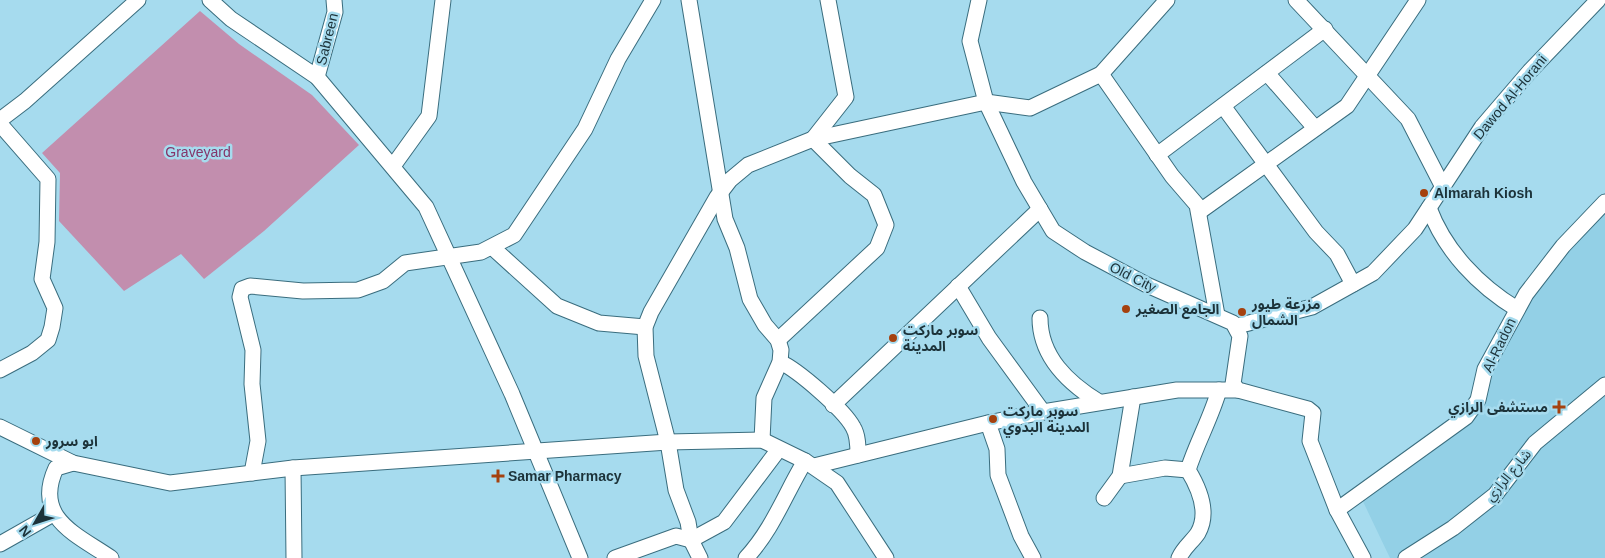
<svg xmlns="http://www.w3.org/2000/svg" width="1605" height="558" viewBox="0 0 1605 558" font-family="Arial,'Noto Sans Arabic',sans-serif">
<rect width="100%" height="100%" fill="#a6dbee"/>
<path fill="#93d0e6" d="M1605,207V558H1390L1357,489L1464,423L1514,311Z"/>
<path fill="#c28eae" d="M200,11L239,44L312,95L359,145L264,231L204,279L181,254L124,291L59,221L60,173L42,153Z"/>
<g fill="none" stroke-linecap="round" stroke-linejoin="round">
<g stroke="#3a6d7e" stroke-width="17">
<g id="minor">
<path d="M210,0L231,19L317,77L426,207L512,394L580,558"/>
<path d="M689,0L725,219L737,248L750,299L765,325L778,340L781,350L780,362L764,398L762,440"/>
<path d="M979,0L970,41L986,102L1024,182L1053,231L1085,252L1147,285L1233,323L1240,336L1233,384L1238,390L1308,409L1313,413L1310,441L1337,510L1363,558"/>
<path d="M1296,0L1408,119L1443,187"/>
<path d="M1267,73L1315,128"/>
<path d="M1101,74L1172,176L1197,205L1217,315"/>
<path d="M317,77L335,12L334,0"/>
<path d="M1223,106L1316,232L1337,254L1353,284"/>
<path d="M0,120L25,101L138,0"/>
<path d="M0,124L48,179L47,242L42,279L55,308L52,327L48,340L32,353L0,370"/>
<path d="M1157,155L1325,29"/>
<path d="M393,166L429,116L443,0"/>
<path d="M1429,208C1445,251 1479,286 1517,309"/>
<path d="M1199,212L1347,106L1418,0"/>
<path d="M493,248L557,306L599,323L645,327"/>
<path d="M958,286L989,338L1043,412"/>
<path d="M1040,318C1040,357 1068,383 1099,402"/>
<path d="M1237,326L1312,307L1373,273L1415,229L1482,127L1530,71L1598,0"/>
<path d="M778,340L877,248L886,225L874,195L850,176L813,139L846,97L828,0"/>
<path d="M780,362C798,370 844,410 853,427C858,435 858,446 858,455"/>
<path d="M833,405L1040,209"/>
<path d="M988,423L997,449L998,475L1021,536L1033,558"/>
<path d="M0,427L73,463L170,483L293,468L668,442L762,440L805,461L837,483L886,558"/>
<path d="M73,463L56,468C33,518 76,534 111,558"/>
<path d="M814,466L988,423L1043,412L1177,390H1238"/>
<path d="M293,468L294,558"/>
<path d="M252,473L258,441L252,384L253,350L240,297L242,289L250,286L303,291L358,290L383,281L405,263L481,252L514,235L585,129L618,59L653,0"/>
<path d="M1120,476L1165,468L1188,470"/>
<path d="M1104,498L1120,476L1133,397"/>
<path d="M1337,510L1466,417L1478,400L1485,369L1526,294L1563,246L1605,202"/>
<path d="M0,544L53,514"/>
<path d="M615,558L676,536L691,540L724,522L779,449"/>
<path d="M700,558L691,540L688,522L676,490L668,442L646,356L645,327L651,312L717,197L730,180L748,165L813,139L986,102L1030,108L1101,74L1167,0"/>
<path d="M746,558C773,529 785,494 805,461"/>
<path d="M1179,558C1184,547 1192,542 1198,533C1210,512 1199,488 1188,470C1197,442 1211,418 1219,390"/>
<path d="M1406,558L1453,528L1495,495L1535,443L1605,385"/>
</g>
</g>
<use href="#minor" stroke="#fff" stroke-width="15"/>
</g>
<g fill="#a5410e" stroke="#a6dbee" stroke-width="2">
<circle cx="1424" cy="193" r="5"/>
<circle cx="1126" cy="309" r="5"/>
<circle cx="1242" cy="312" r="5"/>
<circle cx="893" cy="338" r="5"/>
<path d="M1556.5 399.5h5v5h5v5h-5v5h-5v-5h-5v-5h5z"/>
<circle cx="993" cy="419" r="5"/>
<circle cx="36" cy="441" r="5"/>
<path d="M495.5 468.5h5v5h5v5h-5v5h-5v-5h-5v-5h5z"/>
</g>
<g text-anchor="middle" dominant-baseline="central" stroke-width="5" stroke-linejoin="round" paint-order="stroke">
<g font-size="14" fill="#1c3239" stroke="#a6dbee">
<text transform="translate(327 39) rotate(-76)">Sabreen</text>
<text transform="translate(1510 97) rotate(-50)">Dawod Al-Horani</text>
<text transform="translate(1133 277) rotate(27)">Old City</text>
<text transform="translate(1499 345) rotate(-64)">Al-Radon</text>
<text transform="translate(1508 475) rotate(-50)">شارع الرازي</text>
</g>
<g font-size="14" fill="#84366a" stroke="#a6dbee">
<text x="198" y="152">Graveyard</text>
</g>
<g font-size="14" font-weight="bold" fill="#1c3239" stroke="#a6dbee" text-anchor="start">
<text x="1434" y="193">Almarah Kiosh</text>
<text x="1252" y="304">مزرعة طيور<tspan x="1252" dy="16">الشمال</tspan></text>
<text x="1136" y="309">الجامع الصغير</text>
<text x="903" y="330">سوبر ماركت<tspan x="903" dy="16">المدينة</tspan></text>
<text x="1548" y="407" text-anchor="end">مستشفى الرازي</text>
<text x="1003" y="411">سوبر ماركت<tspan x="1003" dy="16">المدينة البدوي</tspan></text>
<text x="46" y="441">ابو سرور</text>
<text x="508" y="476">Samar Pharmacy</text>
</g>
</g>
<g transform="translate(35 523) rotate(231)" stroke="#a6dbee" stroke-width="4" paint-order="stroke">
<path d="M0-4L9 19L0 12L-9 19Z" fill="#1c3239"/>
<text y="-8" font-size="14" font-weight="bold" text-anchor="middle" fill="#1c3239">N</text>
</g>
</svg>
